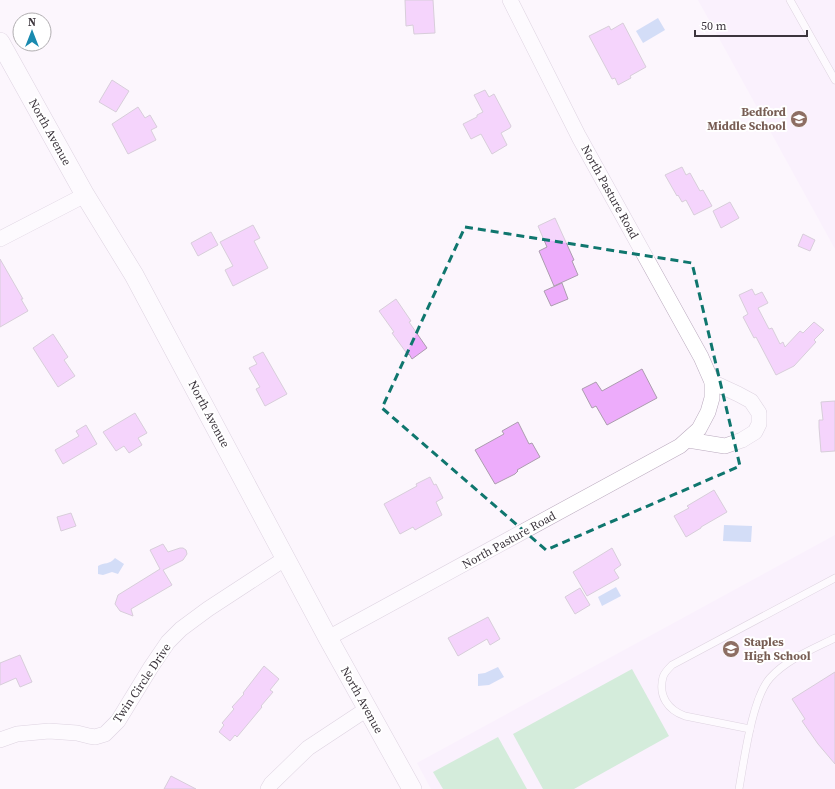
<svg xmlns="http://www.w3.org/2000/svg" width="835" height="789" viewBox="0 0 835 789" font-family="'Source Serif 4',serif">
<rect width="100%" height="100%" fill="#fcf5fd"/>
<g fill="#f9ebfc">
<path d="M698,0H835V249L830,240Z"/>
<path d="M835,535V789H431L417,763Z"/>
</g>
<g fill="#a4dfb2">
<path d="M632,669L669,736L574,789H543L513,734Z"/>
<path d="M498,737L527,789H443L433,772Z"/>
</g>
<g fill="#a3beef">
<path d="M658,18L665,30L643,43L636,31Z"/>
<path d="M724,525L752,526L751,542L723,541Z"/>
<path d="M115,558L124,564L118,574L112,572L103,575L98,574V566C105,562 109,565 115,558Z"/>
<path d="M616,587L621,596L602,606L598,597Z"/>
<path d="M498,667L504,677L489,685L478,686V674L485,673Z"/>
</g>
<g fill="#edacfb" stroke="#ac9caf">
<path d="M405,0H433L435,33L414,34L413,25L406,26Z"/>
<path d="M623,23L646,67L630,76L631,78L618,85L615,78L612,79L589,36L609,26L611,30Z"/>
<path d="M112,80L129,91L116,112L99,102Z"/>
<path d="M485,90L489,97L494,94L511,126L510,128L501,133L507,145L492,154L481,134L471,139L463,124L477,117V115L483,112L474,95Z"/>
<path d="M138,107L145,118L150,115L157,127L151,130L156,140L128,154L112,124Z"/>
<path d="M682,167L686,175L690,173L700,191L703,190L712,206L694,215L686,200L682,202L678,195L677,196L665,175Z"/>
<path d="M730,202L739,218L721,228L713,211Z"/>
<path d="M555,218L574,260L572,261L578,275L554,286L539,251L547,247L538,226Z"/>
<path d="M253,225L260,238L254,241L268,268L233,286L225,270L233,266L220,242Z"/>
<path d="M211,232L218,245L198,256L191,243Z"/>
<path d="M803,234L815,240L810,251L798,246Z"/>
<path d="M0,259L23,299H21L28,311L0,327Z"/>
<path d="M562,283L568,299L551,306L544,291Z"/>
<path d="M752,289L755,295L762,292L768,303L758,308L769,329L772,328L780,344L783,342L785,347L800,331L803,333L814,322L824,330L814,340L816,342L794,366L776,375L756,337L754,338L743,317L748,314L739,295Z"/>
<path d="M396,299L411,321L409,322L427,348L412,359L409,354L408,355L392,333L394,332L379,311Z"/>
<path d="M53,334L68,357L64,360L75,376L58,387L33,348Z"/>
<path d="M263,352L287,394L265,406L256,389L260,387L249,368L257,364L253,357Z"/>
<path d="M642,369L657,398L607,425L596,406L592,408L582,389L596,382L602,391Z"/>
<path d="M835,401V451L821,452L819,427V420H823L821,402Z"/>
<path d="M135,413L147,433L138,438L142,445L129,453L124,446L116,451L103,432Z"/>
<path d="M518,422L529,444L532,443L540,457L517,470L518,471L515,474L495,484L475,450L504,434L502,431Z"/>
<path d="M86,425L97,444L63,464L55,450L79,436L76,431Z"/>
<path d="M430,477L434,485L436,484L443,498L436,502L442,515L415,530L413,527L400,534L384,504L417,486L416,484Z"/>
<path d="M714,490L727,512L701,527V528L686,537L674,516L689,508L687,506Z"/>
<path d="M71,513L76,526L61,531L57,517Z"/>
<path d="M163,544L168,552L180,548H183L186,550L187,554L183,560L163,570L172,585L131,609L133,616L120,611L115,604L118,595L160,569L150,550Z"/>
<path d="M612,548L621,565L614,570L619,578L587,596L573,572Z"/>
<path d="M580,588L590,605L575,614L565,597Z"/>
<path d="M488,617L500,639L490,645L487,639L458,656L448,638Z"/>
<path d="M20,655L32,682L20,687L16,678L0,685V663Z"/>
<path d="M264,666L279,679L270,690L273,692L261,706L262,707L237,737L235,735L230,741L219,732L224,725L222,723L234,709L232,707L244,694L243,693Z"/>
<path d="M835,672V764L818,744L802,721L805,719L792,699Z"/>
<path d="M171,776L196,789H164Z"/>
</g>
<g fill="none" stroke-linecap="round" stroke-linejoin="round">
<g stroke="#baaabe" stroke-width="8">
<g id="service">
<path d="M790,0L835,80"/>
<path d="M750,729L685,716C668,710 658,696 663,677C664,673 669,668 672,665L835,578"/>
<path d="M739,789C744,761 752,698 770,678C787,659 813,649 835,638"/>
</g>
</g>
<g stroke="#baaabe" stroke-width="16">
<g id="minor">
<path d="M0,239L85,195"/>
<path d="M688,440L725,446L742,440L755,432L759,424V413L751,401L738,394L712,382"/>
<path d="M328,638L680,446L699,429L708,412L712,398V382L701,357L579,137L510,0"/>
<path d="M0,740L17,734L49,731L77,733L89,736L95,737L105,734L118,721L151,667L168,642L181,629L208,609L286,558"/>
<path d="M268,789L271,784L308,748L367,709"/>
</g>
</g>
<g stroke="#baaabe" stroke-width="20">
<path id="tertiary" d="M0,42L85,195L134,275L328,638L412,789"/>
</g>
<use href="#service" stroke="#fff" stroke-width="7"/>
<use href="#minor" stroke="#fff" stroke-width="15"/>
<use href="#tertiary" stroke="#fff" stroke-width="19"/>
</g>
<path d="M0 0H835V789H0ZM465,227L692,263L740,466L546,550L382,408Z" fill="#fcf5fd" fill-opacity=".55" fill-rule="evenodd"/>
<path fill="none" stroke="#0f766e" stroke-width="3" stroke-dasharray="8 5" stroke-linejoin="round" d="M465,227L692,263L740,466L546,550L382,408Z"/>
<defs>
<g id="school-disc" transform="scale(0.9)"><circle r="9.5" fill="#8d6e63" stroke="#fff"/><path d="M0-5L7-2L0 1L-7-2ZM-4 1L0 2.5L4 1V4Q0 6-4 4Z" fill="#fff"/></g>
</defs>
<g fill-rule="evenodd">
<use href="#school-disc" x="799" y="119"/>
<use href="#school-disc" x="731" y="649"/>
</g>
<g text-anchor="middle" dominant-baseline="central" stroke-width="4" stroke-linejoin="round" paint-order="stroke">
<g font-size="12" font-weight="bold" fill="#785e54" stroke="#fff" text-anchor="end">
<text x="786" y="112">Bedford<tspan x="786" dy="14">Middle School</tspan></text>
<text x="744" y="642" text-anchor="start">Staples<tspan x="744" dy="14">High School</tspan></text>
</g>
<g font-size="12" fill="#3c353d" stroke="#fff">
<text transform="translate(50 132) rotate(61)">North Avenue</text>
<text transform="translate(610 192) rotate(61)">North Pasture Road</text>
<text transform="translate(209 414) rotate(62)">North Avenue</text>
<text transform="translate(509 540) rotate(-29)">North Pasture Road</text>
<text transform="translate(142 683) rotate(-56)">Twin Circle Drive</text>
<text transform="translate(362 700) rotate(61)">North Avenue</text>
</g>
</g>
<g transform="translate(32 32)"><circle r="19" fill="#ffffff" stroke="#b1aeb1"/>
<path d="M0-3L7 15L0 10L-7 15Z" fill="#198aaf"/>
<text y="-6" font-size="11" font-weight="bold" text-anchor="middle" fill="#3c353d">N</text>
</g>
<path d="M695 30v6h112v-6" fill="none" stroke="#3c353d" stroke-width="2"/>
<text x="701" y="30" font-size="12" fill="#3c353d" stroke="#ffffff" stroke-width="3" paint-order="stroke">50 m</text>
</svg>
